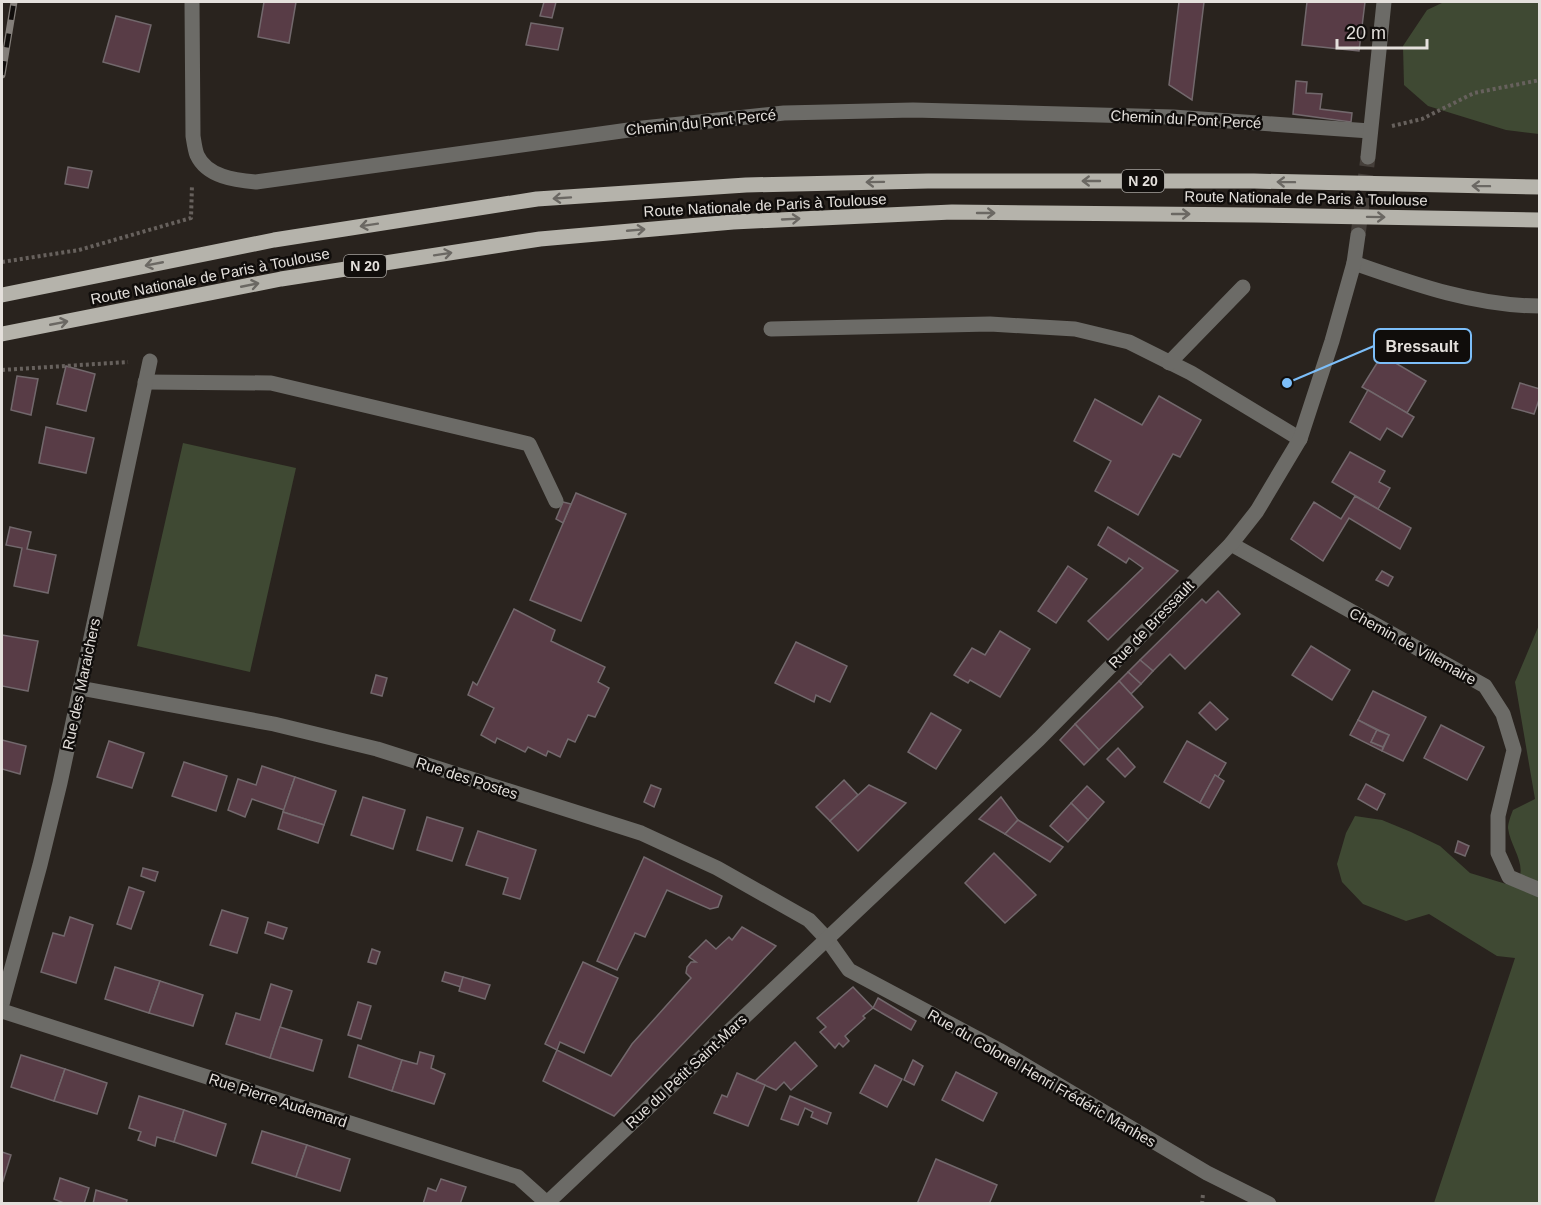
<svg xmlns="http://www.w3.org/2000/svg" width="1541" height="1205" viewBox="0 0 1541 1205" font-family="Arial,sans-serif">
<rect width="100%" height="100%" fill="#29231e"/>
<g fill="#3f4933">
<path d="M1444,2H1539V134L1506,130L1428,106L1404,85L1403,46L1427,10Z"/>
<path d="M183,443L296,468L250,672L137,646Z"/>
<path d="M1539,625V1203H1434L1515,958L1497,956L1429,914L1406,921L1363,904L1342,882L1337,864L1346,833L1355,816L1382,820L1411,832L1440,846L1470,873L1516,887C1529,864 1511,850 1508,828C1508,823 1511,815 1513,810L1535,799L1515,682Z"/>
</g>
<g fill="#583c46" stroke="#72686c" stroke-width="1.5">
<path d="M264,2H296L289,43L258,37Z"/>
<path d="M544,2H556L552,18L540,16Z"/>
<path d="M1179,2H1204L1192,100L1169,85Z"/>
<path d="M1307,2H1365L1359,51L1302,45Z"/>
<path d="M116,16L151,25L139,72L103,62Z"/>
<path d="M531,23L563,28L558,50L526,45Z"/>
<path d="M1296,81L1307,82L1306,93L1322,94L1320,109L1352,113L1351,122L1293,114Z"/>
<path d="M68,167L92,171L88,188L65,184Z"/>
<path d="M1382,355L1426,381L1407,413L1362,387Z"/>
<path d="M66,366L95,374L86,411L57,404Z"/>
<path d="M17,376L38,379L31,415L11,410Z"/>
<path d="M1520,383L1540,389V397L1534,414L1512,408Z"/>
<path d="M1368,390L1414,417L1402,437L1387,428L1380,440L1350,422Z"/>
<path d="M1159,396L1201,420L1180,457L1173,454L1138,515L1095,491L1111,461L1074,441L1095,399L1142,425Z"/>
<path d="M46,427L94,438L86,473L39,463Z"/>
<path d="M1350,452L1385,471L1379,482L1390,488L1378,509L1332,482Z"/>
<path d="M576,493L626,514L581,621L530,600Z"/>
<path d="M1355,496L1411,528L1400,549L1349,518L1323,561L1291,539L1314,502L1341,519Z"/>
<path d="M563,502L571,504L563,523L556,519Z"/>
<path d="M10,527L31,532L27,549L56,555L48,593L14,586L22,548L6,545Z"/>
<path d="M1108,527L1178,571L1108,640L1088,621L1143,568L1129,558L1126,563L1098,545Z"/>
<path d="M1068,566L1087,579L1056,623L1038,611Z"/>
<path d="M1382,571L1393,577L1388,586L1376,580Z"/>
<path d="M1218,591L1240,614L1185,669L1170,654L1153,671L1140,660L1202,599L1206,603Z"/>
<path d="M514,609L555,630L551,641L605,667L598,682L609,688L595,717L588,715L575,742L568,739L560,757L548,751L546,756L528,747L525,752L497,738L495,743L481,735L494,708L468,695L473,682L477,685Z"/>
<path d="M1000,631L1030,649L1000,697L970,680L968,683L954,675L972,648L985,655Z"/>
<path d="M2,635L38,641L28,691L2,686Z"/>
<path d="M796,642L847,666L830,702L816,695L814,702L775,683Z"/>
<path d="M1311,646L1350,670L1332,700L1292,675Z"/>
<path d="M1140,660L1153,671L1141,684L1128,672Z"/>
<path d="M1128,672L1141,684L1131,694L1119,681Z"/>
<path d="M376,675L387,678L382,696L371,693Z"/>
<path d="M1119,681L1143,707L1099,750L1075,724Z"/>
<path d="M1373,691L1426,717L1403,761L1382,751L1389,735L1358,720Z"/>
<path d="M1210,702L1228,719L1216,730L1199,713Z"/>
<path d="M931,713L961,730L936,769L908,752Z"/>
<path d="M1358,720L1377,730L1371,742L1383,747L1382,751L1350,735Z"/>
<path d="M1075,724L1099,750L1084,765L1060,740Z"/>
<path d="M1441,725L1484,747L1467,780L1424,758Z"/>
<path d="M1377,730L1389,735L1383,747L1371,742Z"/>
<path d="M2,740L26,746L20,774L2,769Z"/>
<path d="M109,741L144,753L132,788L97,777Z"/>
<path d="M1187,741L1226,763L1218,777L1215,775L1200,803L1164,782Z"/>
<path d="M1118,748L1135,767L1125,777L1107,759Z"/>
<path d="M184,762L227,776L216,811L172,796Z"/>
<path d="M262,766L295,777L284,810L252,799L245,817L228,810L238,779L256,785Z"/>
<path d="M1215,775L1224,781L1209,808L1200,803Z"/>
<path d="M295,777L336,791L324,825L283,812Z"/>
<path d="M844,780L858,795L830,821L816,807Z"/>
<path d="M1366,784L1385,794L1377,810L1358,799Z"/>
<path d="M651,785L661,789L654,807L644,802Z"/>
<path d="M869,785L906,803L858,851L830,821Z"/>
<path d="M1087,786L1104,802L1088,820L1071,803Z"/>
<path d="M363,797L405,810L393,849L351,835Z"/>
<path d="M1001,797L1018,820L1005,834L979,819Z"/>
<path d="M1071,803L1088,820L1068,842L1050,826Z"/>
<path d="M283,812L324,825L318,843L278,829Z"/>
<path d="M427,817L463,828L452,861L417,850Z"/>
<path d="M1018,820L1063,847L1050,862L1005,834Z"/>
<path d="M478,831L536,850L520,899L503,894L508,878L466,865Z"/>
<path d="M1458,841L1469,846L1465,856L1455,852Z"/>
<path d="M994,853L1036,895L1005,923L965,883Z"/>
<path d="M644,857L722,896L718,907L710,909L667,890L645,937L635,933L617,970L597,961Z"/>
<path d="M143,868L158,872L155,881L141,876Z"/>
<path d="M129,887L144,892L131,929L117,924Z"/>
<path d="M222,910L248,918L237,953L210,945Z"/>
<path d="M70,917L93,925L76,983L41,972L53,933L64,936Z"/>
<path d="M268,922L287,928L283,939L265,933Z"/>
<path d="M742,927L776,946L614,1116L543,1081L557,1050L611,1076L632,1044L691,978L686,973L687,967L691,962H696L689,957L706,940L716,949L729,937L732,940Z"/>
<path d="M372,949L380,952L376,964L368,962Z"/>
<path d="M583,962L618,978L584,1053L560,1042L557,1050L545,1044Z"/>
<path d="M115,967L160,981L149,1013L105,999Z"/>
<path d="M445,972L463,977L461,987L442,981Z"/>
<path d="M463,977L490,985L485,999L459,991Z"/>
<path d="M160,981L203,995L193,1026L149,1013Z"/>
<path d="M271,984L292,991L270,1058L226,1044L236,1013L260,1020Z"/>
<path d="M853,987L873,1008L863,1016L865,1018L845,1036L849,1041L843,1047L839,1043L835,1048L820,1032L826,1027L817,1018Z"/>
<path d="M878,998L916,1021L911,1030L873,1008Z"/>
<path d="M358,1002L371,1006L361,1039L348,1035Z"/>
<path d="M280,1027L322,1040L313,1071L270,1058Z"/>
<path d="M795,1042L817,1066L791,1090L784,1082L776,1090L755,1081Z"/>
<path d="M358,1045L402,1060L392,1091L349,1077Z"/>
<path d="M420,1052L434,1056L431,1068L445,1074L434,1104L392,1091L402,1060L417,1064Z"/>
<path d="M21,1055L65,1069L54,1101L11,1087Z"/>
<path d="M913,1060L923,1066L914,1085L904,1080Z"/>
<path d="M875,1065L902,1079L887,1107L860,1093Z"/>
<path d="M65,1069L107,1083L97,1114L54,1101Z"/>
<path d="M956,1072L997,1093L983,1121L942,1100Z"/>
<path d="M737,1073L765,1085L748,1126L714,1113L722,1095L727,1097Z"/>
<path d="M139,1096L184,1110L174,1142L157,1137L155,1146L138,1140L141,1132L129,1128Z"/>
<path d="M790,1096L831,1113L827,1124L811,1117L813,1112L805,1108L798,1125L781,1119Z"/>
<path d="M184,1110L226,1124L216,1156L174,1142Z"/>
<path d="M262,1131L307,1145L296,1177L252,1163Z"/>
<path d="M307,1145L350,1159L340,1191L296,1177Z"/>
<path d="M2,1152L11,1155L3,1181L2,1180Z"/>
<path d="M936,1159L997,1185L989,1204H917Z"/>
<path d="M60,1178L89,1188L84,1204H66L54,1199Z"/>
<path d="M441,1179L466,1187L460,1204H423L428,1188L436,1191Z"/>
<path d="M96,1190L127,1200L126,1204H93Z"/>
</g>
<g fill="none" stroke-linecap="round" stroke-linejoin="round">
<path stroke="#453f3a" stroke-width="15" stroke-dasharray="15 8" stroke-linecap="butt" d="M1358,235L1368,157"/>
<g stroke="#67615d" stroke-width="4" stroke-dasharray="3 3" stroke-linecap="butt">
<path d="M1392,126L1422,119L1474,93L1540,80"/>
<path d="M2,262L79,250L191,218L192,185"/>
<path d="M2,370L128,362"/>
<path d="M1202,1204L1203,1194"/>
</g>
<g stroke="#6c6b67" stroke-width="15">
<path d="M192,2L193,136C194,142 195,150 197,155C207,177 235,180 256,182L643,128L784,113L913,110L1173,117L1370,131"/>
<path d="M1368,157L1384,2"/>
<path d="M1354,263C1414,284 1475,306 1540,306"/>
<path d="M771,329L990,324L1075,329L1129,342L1191,373L1300,439"/>
<path d="M1169,363L1243,287"/>
<path d="M145,382L271,383L529,444L556,501"/>
<path d="M1231,544L1485,686L1503,714L1514,750L1498,816V853L1509,877L1540,890"/>
<path d="M80,688L274,724L377,749L641,833L717,868L809,920L827,939L849,970L999,1050L1207,1173L1269,1204"/>
<path d="M2,1004L40,865L60,783L150,361"/>
<path d="M2,1011L518,1177L547,1203"/>
<path d="M546,1204L1039,739L1231,544L1257,511L1300,439L1332,341L1354,263L1358,235"/>
</g>
<g stroke="#b5b3ab" stroke-width="15">
<path d="M2,295L274,240L537,199L746,185L928,181H1254L1540,187"/>
<path d="M2,334L281,279L540,239L733,222L952,212L1255,215L1540,220"/>
</g>
<g stroke="#847f7a" stroke-width="7">
<path id="rail" d="M2,75L14,2"/>
</g>
<use href="#rail" stroke="#100d0b" stroke-width="4.5" stroke-dasharray="14" stroke-linecap="butt"/>
</g>
<defs><path id="oneway-shaft" d="M-6 0H5M1.5-3L5.5 0L1.5 3" fill="none" stroke-width="1.6" stroke-linecap="round" stroke-linejoin="round" transform="scale(1.5)"/></defs>
<g stroke="#6b6863">
<use href="#oneway-shaft" transform="translate(1091 181) rotate(-180)"/>
<use href="#oneway-shaft" transform="translate(875 182) rotate(179)"/>
<use href="#oneway-shaft" transform="translate(1286 182) rotate(-179)"/>
<use href="#oneway-shaft" transform="translate(1481 186) rotate(-179)"/>
<use href="#oneway-shaft" transform="translate(562 198) rotate(176)"/>
<use href="#oneway-shaft" transform="translate(986 213)"/>
<use href="#oneway-shaft" transform="translate(1181 214)"/>
<use href="#oneway-shaft" transform="translate(1376 217) rotate(1)"/>
<use href="#oneway-shaft" transform="translate(791 219) rotate(-3)"/>
<use href="#oneway-shaft" transform="translate(369 225) rotate(171)"/>
<use href="#oneway-shaft" transform="translate(636 230) rotate(-5)"/>
<use href="#oneway-shaft" transform="translate(443 254) rotate(-9)"/>
<use href="#oneway-shaft" transform="translate(154 264) rotate(169)"/>
<use href="#oneway-shaft" transform="translate(250 285) rotate(-11)"/>
<use href="#oneway-shaft" transform="translate(59 323) rotate(-11)"/>
</g>
<g text-anchor="middle" dominant-baseline="central" stroke-width="5" stroke-linejoin="round" paint-order="stroke">
<g fill="#100d0b" stroke="#a4a19d" stroke-width="1.5">
<rect x="1122" y="170" width="42" height="22" rx="4.5"/>
<rect x="344" y="255" width="42" height="22" rx="4.5"/>
</g>
<g font-size="14" font-weight="bold" fill="#e4e0dc">
<text x="1143" y="181">N 20</text>
<text x="365" y="266">N 20</text>
</g>
<g font-size="15" fill="#e4e0dc" stroke="#100d0b">
<text transform="translate(1186 119) rotate(3)">Chemin du Pont Percé</text>
<text transform="translate(701 122) rotate(-6)">Chemin du Pont Percé</text>
<text transform="translate(1306 198) rotate(1)">Route Nationale de Paris à Toulouse</text>
<text transform="translate(765 205) rotate(-3)">Route Nationale de Paris à Toulouse</text>
<text transform="translate(210 276) rotate(-11)">Route Nationale de Paris à Toulouse</text>
<text transform="translate(1151 624) rotate(-46)">Rue de Bressault</text>
<text transform="translate(1413 646) rotate(29)">Chemin de Villemaire</text>
<text transform="translate(81 684) rotate(-78)">Rue des Maraichers</text>
<text transform="translate(467 778) rotate(18)">Rue des Postes</text>
<text transform="translate(686 1071) rotate(-43)">Rue du Petit Saint-Mars</text>
<text transform="translate(1042 1078) rotate(30)">Rue du Colonel Henri Frédéric Manhes</text>
<text transform="translate(278 1100) rotate(18)">Rue Pierre Audemard</text>
</g>
</g>
<path fill="none" stroke="#7cbef9" stroke-width="2" d="M1287 383L1374 346"/>
<circle fill="#7cbef9" stroke="#100d0b" stroke-width="2" cx="1287" cy="383" r="6"/>
<rect fill="#100d0b" stroke="#7cbef9" stroke-width="2" x="1374" y="329" width="97" height="34" rx="6"/>
<g font-size="16" text-anchor="middle" font-weight="bold" fill="#e4e0dc">
<text x="1422" y="352">Bressault</text>
</g>
<rect width="1541" height="1205" fill="none" stroke="#e4e0dc" stroke-width="6"/>
<path d="M1337 39v9h90v-9" fill="none" stroke="#e4e0dc" stroke-width="3"/>
<text x="1346" y="39" font-size="18" fill="#e4e0dc" stroke="#100d0b" stroke-width="4.5" paint-order="stroke">20 m</text>
</svg>
